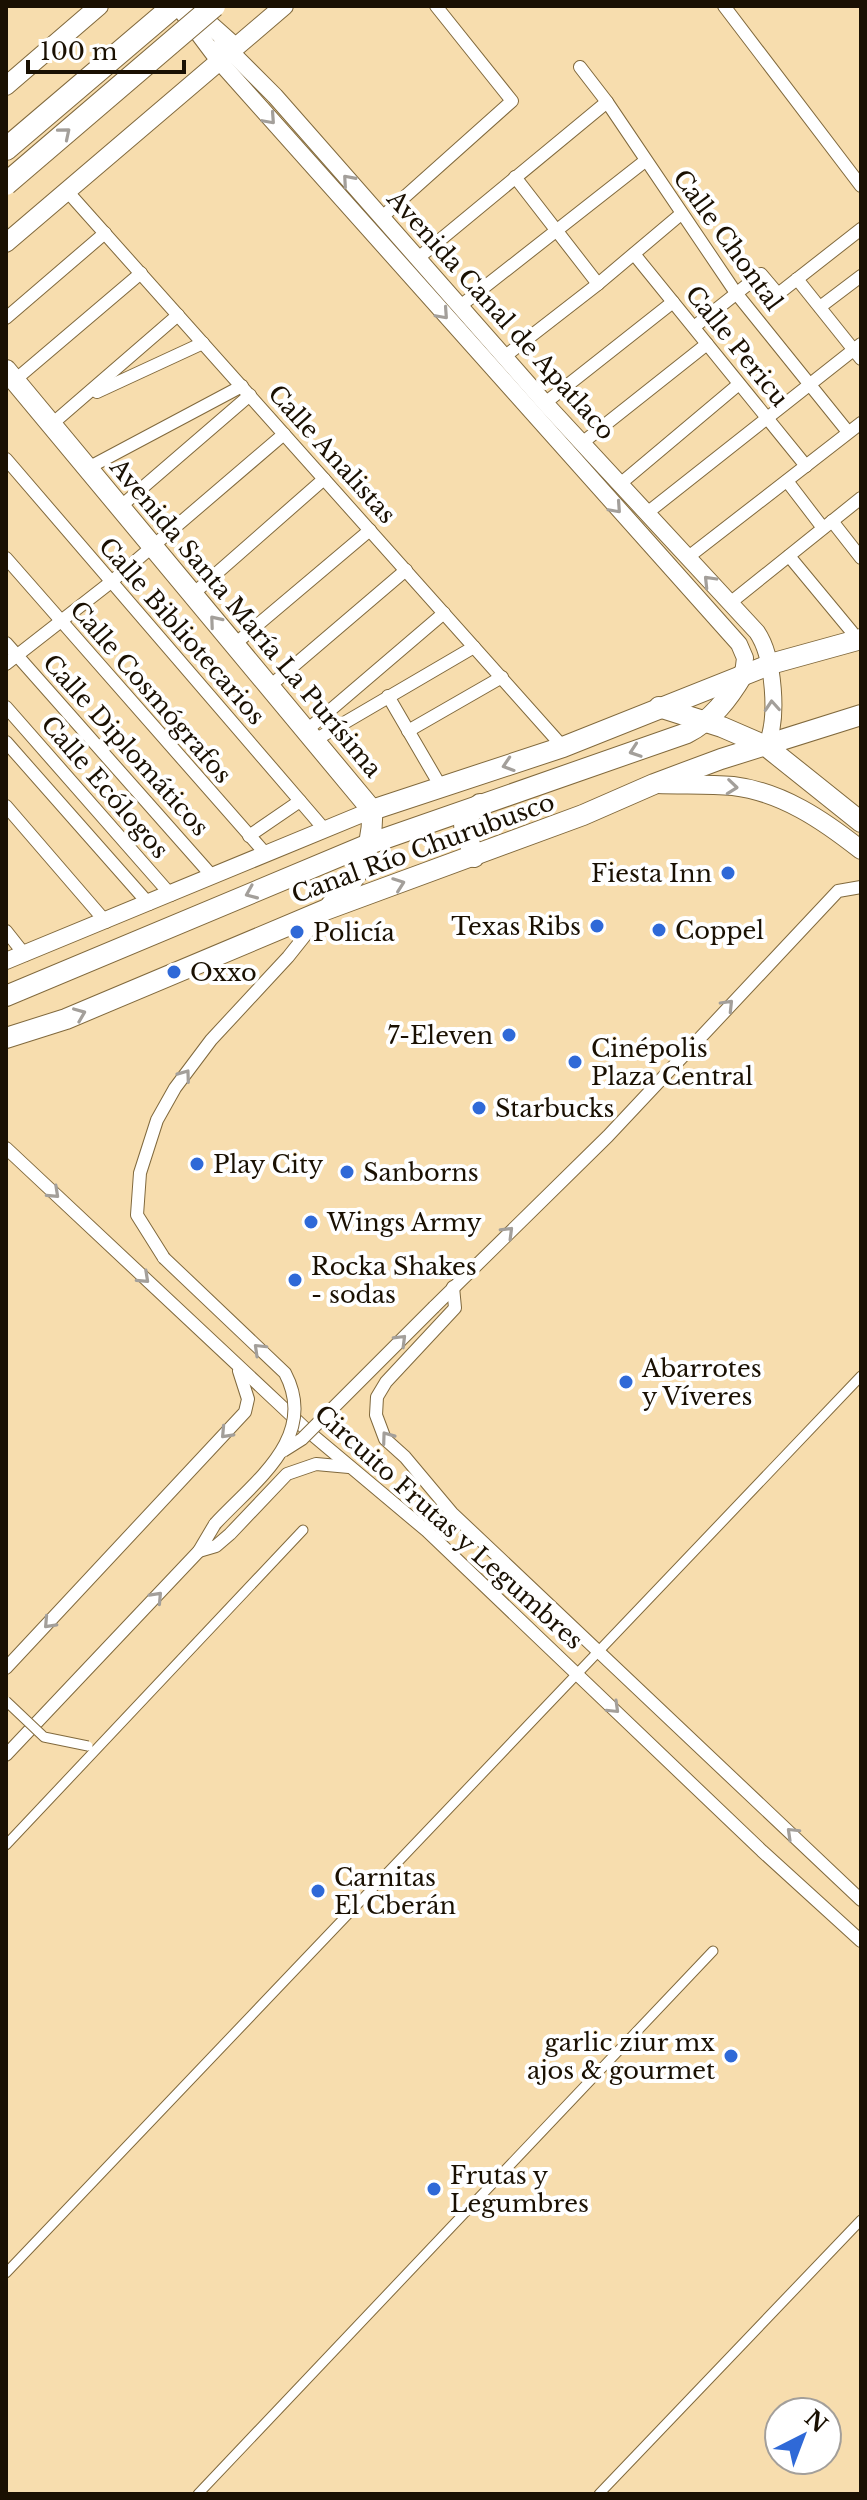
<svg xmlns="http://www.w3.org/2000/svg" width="867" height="2500" viewBox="0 0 867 2500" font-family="'Libre Baskerville',serif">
<rect width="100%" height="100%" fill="#f7ddae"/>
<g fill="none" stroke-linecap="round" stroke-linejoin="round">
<g stroke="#80693d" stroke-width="11">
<g id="pedestrian">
<path d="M6,1845L303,1530"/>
<path d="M6,2273L861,1376"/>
<path d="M198,2494L713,1951"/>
<path d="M599,2494L861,2220"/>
</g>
</g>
<g stroke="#80693d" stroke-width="14">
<g id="minor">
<path d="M724,6L861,186"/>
<path d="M580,67L607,102L736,293L848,432"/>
<path d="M515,177L598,284"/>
<path d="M67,191L563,747"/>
<path d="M381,218L512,101L436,6"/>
<path d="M634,254L806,466"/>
<path d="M417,259L607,102"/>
<path d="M797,279L861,359"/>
<path d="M459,307L645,161"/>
<path d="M820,307L861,276"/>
<path d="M6,318L105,233"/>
<path d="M694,327L761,274L778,294L861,229"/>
<path d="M504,357L598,284L681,214"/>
<path d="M15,380L141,273"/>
<path d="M97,392L203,343"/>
<path d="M545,403L673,302"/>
<path d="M52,424L178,315"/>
<path d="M582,443L707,344"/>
<path d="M6,459L325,830"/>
<path d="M88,468L242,386"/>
<path d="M787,481L823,528"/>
<path d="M620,484L739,384"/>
<path d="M120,507L250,395"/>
<path d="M647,513L861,344"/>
<path d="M832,521L861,558"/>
<path d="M789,556L852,632"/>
<path d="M6,558L265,853"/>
<path d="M687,558L861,423"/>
<path d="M193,594L324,479"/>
<path d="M730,603L861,498"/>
<path d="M6,643L213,877"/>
<path d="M235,644L370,530"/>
<path d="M6,664L111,582L284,434"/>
<path d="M270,686L406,570"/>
<path d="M388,696L441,787"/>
<path d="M6,707L171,895"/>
<path d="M307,730L444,613"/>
<path d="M408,731L502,677"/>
<path d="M315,740L474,647"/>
<path d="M6,742L149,904"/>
<path d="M6,806L106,922"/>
<path d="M249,836L300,801"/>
<path d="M6,931L25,955"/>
<path d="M6,1148L309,1432L427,1531L762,1851L861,1941"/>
<path d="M164,1258L137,1215L140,1173L157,1120L175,1088L211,1040L288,957L323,913"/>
<path d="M453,1287L455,1308L386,1382L377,1397L376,1415L385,1439L405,1457L452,1513L861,1900"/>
<path d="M434,1307L608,1136L838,891L861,887"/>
<path d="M199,1551L216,1546L230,1534L287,1474L316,1464L349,1467"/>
<path d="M6,1668L245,1412L248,1399L239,1371"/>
<path d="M6,1755L199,1551L215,1524"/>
</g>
</g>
<g stroke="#80693d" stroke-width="18">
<g id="tertiary">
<path d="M180,9L219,61L739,644L745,658L743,674"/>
<path d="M222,43L275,96L545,403L757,632C774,657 779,720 766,746"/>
<path d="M6,961L372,810"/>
</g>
</g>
<g stroke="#80693d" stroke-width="20">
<g id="secondary">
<path d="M189,6L235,47"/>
<path d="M6,86L99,6"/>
<path d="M6,243L284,6"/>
<path d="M657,784C682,785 708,784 733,786C782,792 823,820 861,850"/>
</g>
</g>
<g stroke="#80693d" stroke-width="22">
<g id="primary">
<path d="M6,370L372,810C374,847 358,881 331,905"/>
<path d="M659,707L722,727L766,746L861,822"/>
<path d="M372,810L563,747L774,663L861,639"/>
<path d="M474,857L464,826L469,815L480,804"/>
<path d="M6,996L369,844L687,733C712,720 728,699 743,674"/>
<path d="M6,1038L66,1019L325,910L583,815L654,784L721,759L861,715"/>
</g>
</g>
<g stroke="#80693d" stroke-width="24">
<path id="motorway" d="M6,149L174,6"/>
</g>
<use href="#pedestrian" stroke="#fff" stroke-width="9"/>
<use href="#minor" stroke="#fff" stroke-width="12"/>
<use href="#tertiary" stroke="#fff" stroke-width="16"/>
<use href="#secondary" stroke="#fff" stroke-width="18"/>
<use href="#primary" stroke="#fff" stroke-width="20"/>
<use href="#motorway" stroke="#fff" stroke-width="22"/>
<g stroke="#80693d" stroke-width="11" stroke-linecap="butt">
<path id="pedestrian-bridge" d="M6,1701L44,1737L88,1746"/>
</g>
<g stroke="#80693d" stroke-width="14" stroke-linecap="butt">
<g id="minor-bridge">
<path d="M164,1258L285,1373C319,1437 255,1481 215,1524"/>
<path d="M283,1451L302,1439L434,1307"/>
</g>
</g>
<g stroke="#80693d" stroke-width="24" stroke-linecap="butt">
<path id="motorway-bridge" d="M6,184L214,6"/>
</g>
<use href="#pedestrian-bridge" stroke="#fff" stroke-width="9"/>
<use href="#minor-bridge" stroke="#fff" stroke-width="12"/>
<use href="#motorway-bridge" stroke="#fff" stroke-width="22"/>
</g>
<defs><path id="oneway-chevron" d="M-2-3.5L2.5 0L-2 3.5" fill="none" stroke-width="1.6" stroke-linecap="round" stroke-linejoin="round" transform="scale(2)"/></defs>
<g stroke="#a39f9a">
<use href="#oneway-chevron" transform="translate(270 119) rotate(48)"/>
<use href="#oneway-chevron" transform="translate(65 133) rotate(-40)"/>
<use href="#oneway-chevron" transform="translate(348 180) rotate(-131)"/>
<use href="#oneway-chevron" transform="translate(443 314) rotate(48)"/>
<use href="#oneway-chevron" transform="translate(616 508) rotate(48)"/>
<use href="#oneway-chevron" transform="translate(709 581) rotate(-134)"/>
<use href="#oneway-chevron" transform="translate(215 621) rotate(-130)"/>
<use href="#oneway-chevron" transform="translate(772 706) rotate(-94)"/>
<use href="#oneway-chevron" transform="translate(635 751) rotate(161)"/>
<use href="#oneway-chevron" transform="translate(508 765) rotate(162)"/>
<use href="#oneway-chevron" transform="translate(732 787) rotate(6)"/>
<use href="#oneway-chevron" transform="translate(399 884) rotate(-20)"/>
<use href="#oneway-chevron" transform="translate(251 893) rotate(157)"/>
<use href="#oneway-chevron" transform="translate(728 1005) rotate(-46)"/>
<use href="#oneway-chevron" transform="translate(80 1014) rotate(-22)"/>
<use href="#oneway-chevron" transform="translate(185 1075) rotate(-54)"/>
<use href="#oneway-chevron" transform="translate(54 1193) rotate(43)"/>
<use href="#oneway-chevron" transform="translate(508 1232) rotate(-45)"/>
<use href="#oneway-chevron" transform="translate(144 1278) rotate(43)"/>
<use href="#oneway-chevron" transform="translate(401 1340) rotate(-45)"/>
<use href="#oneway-chevron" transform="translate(259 1349) rotate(-136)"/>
<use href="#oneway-chevron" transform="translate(226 1433) rotate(133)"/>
<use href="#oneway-chevron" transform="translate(387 1437) rotate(-126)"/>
<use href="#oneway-chevron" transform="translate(157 1597) rotate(-47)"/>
<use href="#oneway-chevron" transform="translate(49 1623) rotate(133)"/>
<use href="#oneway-chevron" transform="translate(614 1708) rotate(44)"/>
<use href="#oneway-chevron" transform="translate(792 1833) rotate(-136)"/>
</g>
<g fill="#2f69d7" stroke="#fff" stroke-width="3">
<circle cx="728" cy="873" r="8"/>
<circle cx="597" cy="926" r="8"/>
<circle cx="659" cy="930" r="8"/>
<circle cx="297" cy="932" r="8"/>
<circle cx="174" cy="972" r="8"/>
<circle cx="509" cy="1035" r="8"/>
<circle cx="575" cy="1062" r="8"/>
<circle cx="479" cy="1108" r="8"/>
<circle cx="197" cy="1164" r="8"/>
<circle cx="347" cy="1172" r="8"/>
<circle cx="311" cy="1222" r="8"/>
<circle cx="295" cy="1280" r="8"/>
<circle cx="626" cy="1382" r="8"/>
<circle cx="318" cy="1891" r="8"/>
<circle cx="731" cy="2056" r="8"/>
<circle cx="434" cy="2189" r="8"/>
</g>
<g text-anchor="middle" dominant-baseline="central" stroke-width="8" stroke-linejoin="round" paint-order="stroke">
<g font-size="24" fill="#1a1002" stroke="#fff">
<text transform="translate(728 240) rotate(54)">Calle Chontal</text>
<text transform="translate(501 315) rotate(48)">Avenida Canal de Apatlaco</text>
<text transform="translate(737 346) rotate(51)">Calle Pericu</text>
<text transform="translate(332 454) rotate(48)">Calle Analistas</text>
<text transform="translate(246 618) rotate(50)">Avenida Santa María La Purísima</text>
<text transform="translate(182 631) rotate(49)">Calle Bibliotecarios</text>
<text transform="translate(151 692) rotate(49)">Calle Cosmógrafos</text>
<text transform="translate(126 745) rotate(48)">Calle Diplomáticos</text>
<text transform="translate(105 787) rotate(49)">Calle Ecólogos</text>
<text transform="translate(423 848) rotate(-20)">Canal Río Churubusco</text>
<text transform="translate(449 1527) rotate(42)">Circuito Frutas y Legumbres</text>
</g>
<g font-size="24" fill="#1a1002" stroke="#fff" text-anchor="start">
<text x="712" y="873" text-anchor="end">Fiesta Inn</text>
<text x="581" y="926" text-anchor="end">Texas Ribs</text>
<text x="675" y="930">Coppel</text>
<text x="313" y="932">Policía</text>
<text x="190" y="972">Oxxo</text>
<text x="493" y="1035" text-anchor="end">7-Eleven</text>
<text x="591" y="1048">Cinépolis<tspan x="591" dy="28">Plaza Central</tspan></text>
<text x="495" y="1108">Starbucks</text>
<text x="213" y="1164">Play City</text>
<text x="363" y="1172">Sanborns</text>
<text x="327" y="1222">Wings Army</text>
<text x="311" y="1266">Rocka Shakes<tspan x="311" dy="28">- sodas</tspan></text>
<text x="642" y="1368">Abarrotes<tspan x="642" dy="28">y Víveres</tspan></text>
<text x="334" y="1877">Carnitas<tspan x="334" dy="28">El Cberán</tspan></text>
<text x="715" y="2042" text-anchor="end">garlic ziur mx<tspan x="715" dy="28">ajos &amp; gourmet</tspan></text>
<text x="450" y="2175">Frutas y<tspan x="450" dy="28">Legumbres</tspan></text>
</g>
</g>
<rect width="867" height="2500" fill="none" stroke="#1a1002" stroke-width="16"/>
<g transform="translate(803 2436) rotate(42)"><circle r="38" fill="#ffffff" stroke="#a39f9a" stroke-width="2"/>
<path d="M0-6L14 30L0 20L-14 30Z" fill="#2f69d7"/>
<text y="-12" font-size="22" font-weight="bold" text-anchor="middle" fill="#1a1002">N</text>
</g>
<path d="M28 60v12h156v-12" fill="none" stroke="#1a1002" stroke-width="4"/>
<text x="40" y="60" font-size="24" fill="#1a1002" stroke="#ffffff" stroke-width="6" paint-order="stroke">100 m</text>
</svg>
